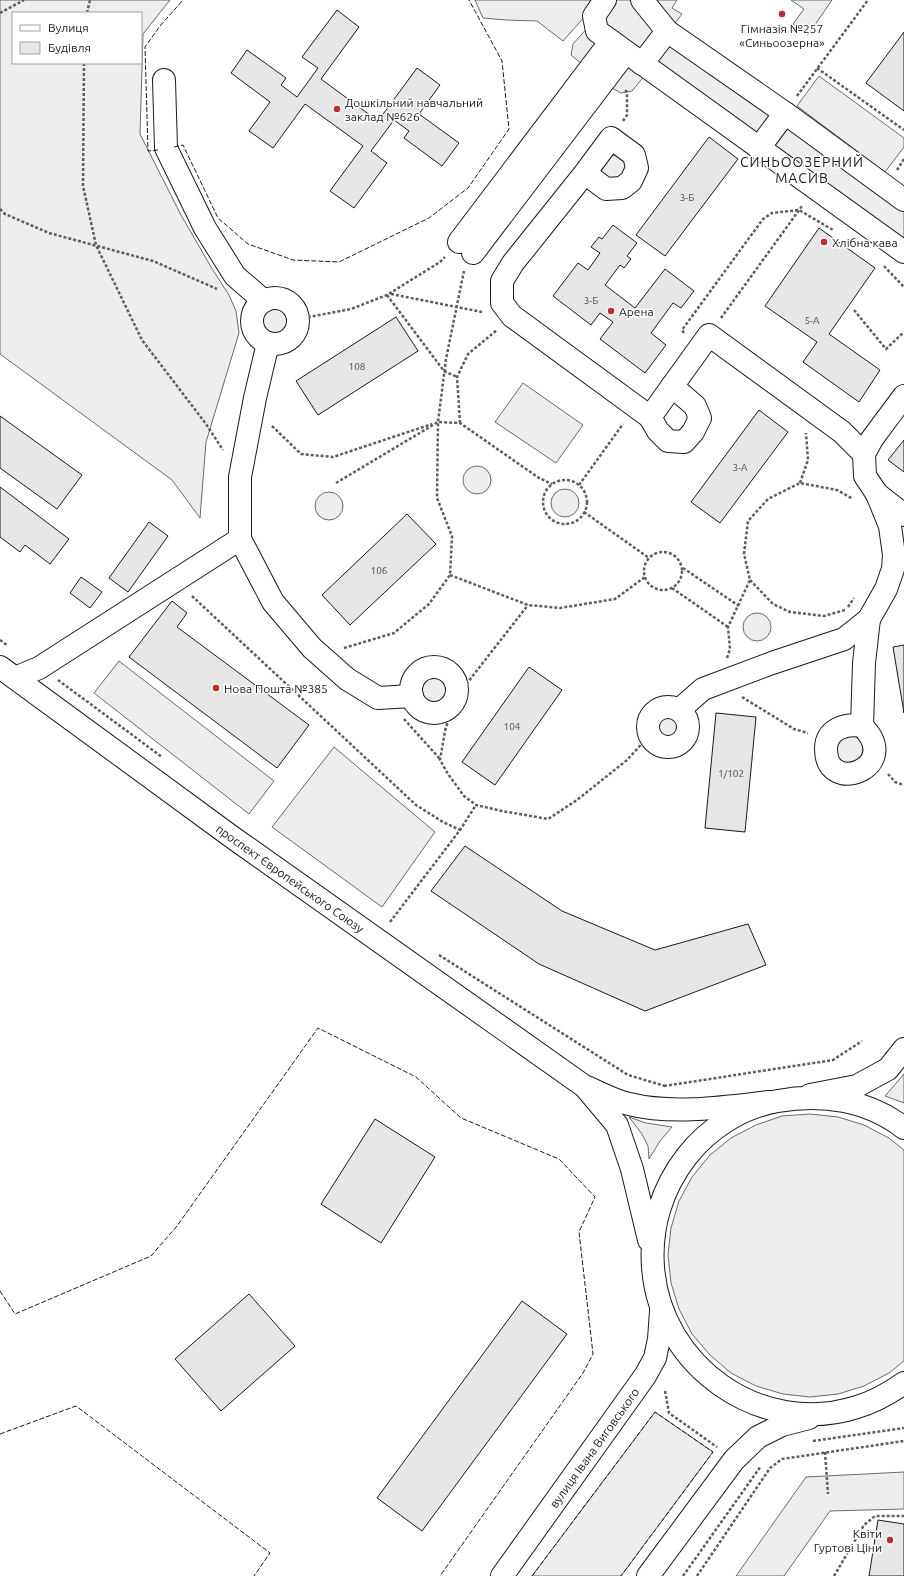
<svg xmlns="http://www.w3.org/2000/svg" width="904" height="1576" viewBox="0 0 904 1576" font-family="Ubuntu,sans-serif">
<rect width="100%" height="100%" fill="#fff"/>
<g fill="#ededed" stroke="#6a6a6a" fill-rule="evenodd">
<path d="M0,0H170L143,34L140,134L181,215L211,267L229,295L236,311L239,333L206,442L200,518L172,480L0,354ZM13,13H141V63H13Z"/>
<path d="M475,0H677L672,8L682,14L672,27L694,42L697,38L904,195V261L646,74L632,91L621,93L612,88L571,55L573,44L590,25L588,13L563,41L537,21L506,20L483,18Z"/>
<path d="M791,0H832L808,35L793,24L804,9Z"/>
<path d="M819,76L904,138V147L885,172L797,106Z"/>
<path d="M614,155L623,157L629,169L614,183L602,172L601,168L609,157Z"/>
<circle cx="274" cy="321" r="14"/>
<path d="M523,383L583,425L556,463L495,422Z"/>
<circle cx="477" cy="480" r="14"/>
<circle cx="565" cy="503" r="14"/>
<circle cx="329" cy="506" r="14"/>
<circle cx="757" cy="627" r="14"/>
<path d="M119,661L274,781L249,814L94,693Z"/>
<circle cx="433" cy="690" r="14"/>
<circle cx="667" cy="728" r="14"/>
<circle cx="849" cy="749" r="14"/>
<path d="M334,747L435,832L382,907L272,827Z"/>
<path d="M904,1074V1103L885,1096Z"/>
<path d="M810,1114L838,1117L864,1125L889,1138L904,1150V1361L889,1373L864,1386L838,1394L810,1397L783,1394L756,1386L731,1373L710,1355L692,1334L679,1309L671,1283L668,1255L671,1228L679,1201L692,1177L710,1155L731,1138L756,1125L782,1116Z"/>
<path d="M629,1117L646,1123L672,1127L660,1141L649,1159L648,1146L642,1134Z"/>
<path d="M655,1412L713,1452L621,1576H532Z"/>
<path d="M904,1472V1509L830,1511L784,1576H736L806,1477Z"/>
</g>
<g fill="#e6e6e6" stroke="#1a1a1a">
<path d="M337,10L359,27L321,79L378,121L417,68L440,85L419,114L459,143L442,166L404,138L409,131L394,120L371,151L387,163L354,208L330,191L363,146L305,104L273,148L249,131L270,102L231,73L247,50L286,78L281,85L297,97L318,68L302,57Z"/>
<path d="M904,32V111L866,83Z"/>
<path d="M709,137L738,159L665,256L636,235Z"/>
<path d="M613,225L637,243L627,256L631,259L624,268L620,265L605,285L635,308L665,269L694,291L681,308L673,303L651,333L666,345L645,373L600,339L613,322L600,313L591,325L553,296L578,263L588,270L600,253L591,247L599,237L602,239Z"/>
<path d="M819,228L875,268L829,334L880,370L859,402L803,362L817,342L765,306Z"/>
<path d="M396,317L418,351L318,415L296,381Z"/>
<path d="M759,410L788,432L720,523L691,502Z"/>
<path d="M0,416L82,475L57,509L0,468Z"/>
<path d="M904,440V472L888,460Z"/>
<path d="M0,487L69,539L50,564L25,545L20,552L0,537Z"/>
<path d="M407,514L436,544L350,625L322,595Z"/>
<path d="M149,522L168,536L128,592L109,578Z"/>
<path d="M81,577L102,592L90,608L70,593Z"/>
<path d="M172,601L187,613L177,627L309,725L277,768L129,657Z"/>
<path d="M904,645V713L893,647Z"/>
<path d="M529,667L562,690L495,785L462,762Z"/>
<path d="M716,713L756,717L745,832L705,828Z"/>
<path d="M465,846L562,911L655,950L748,924L766,965L645,1011L539,964L431,891Z"/>
<path d="M375,1119L435,1157L381,1243L321,1204Z"/>
<path d="M249,1294L295,1346L221,1411L175,1359Z"/>
<path d="M522,1301L567,1334L422,1531L377,1498Z"/>
<path d="M878,1520L904,1524V1576H869Z"/>
</g>
<g fill="none" stroke-linecap="round" stroke-linejoin="round">
<g stroke="#1a1a1a" stroke-width="24">
<g id="minor">
<path d="M605,0L594,16L597,31L904,252"/>
<path d="M642,0L667,31L785,113L904,200"/>
<path d="M642,64L667,31"/>
<path d="M164,80L166,148L205,228L235,276L264,301"/>
<path d="M759,148L785,113"/>
<path d="M585,173L606,189L622,188L631,181L637,168L634,155L611,138L585,173L513,263L502,281V303L512,316L650,417L709,335L842,432L864,454"/>
<path d="M459,242L611,41"/>
<path d="M473,253L626,52"/>
<circle cx="275" cy="321" r="23"/>
<path d="M904,396L872,439L864,454L865,476L877,494L904,515"/>
<path d="M650,417L658,431L668,441L684,442L693,432L700,418L695,406L672,386"/>
<path d="M240,539L273,602L312,648L347,679L378,698L412,696"/>
<circle cx="434" cy="690" r="23"/>
<path d="M15,678L39,668L240,539V477L255,398L268,343"/>
<circle cx="668" cy="727" r="20"/>
<path d="M679,710L703,689L772,663L844,639L869,619L886,589L893,569L894,555L890,526L877,494"/>
<path d="M862,726C846,723 826,729 826,749C826,797 904,767 862,726L864,663L869,619"/>
<path d="M810,1095L857,1086L888,1069L904,1049"/>
</g>
</g>
<g stroke="#1a1a1a" stroke-width="24">
<g id="major">
<path id="s1" d="M0,667L232,837L584,1086C599,1092 614,1101 629,1104C673,1115 725,1107 769,1102"/>
<path d="M586,1088L617,1125L632,1169L649,1240"/>
<path d="M904,1128C868,1100 822,1093 778,1101C742,1107 709,1128 687,1156C662,1188 650,1227 653,1267C660,1366 761,1438 857,1407C874,1402 890,1393 904,1383"/>
<path id="s2" d="M502,1576L645,1376L655,1358L659,1339L661,1311"/>
<path d="M648,1576L734,1460L758,1437L782,1425L809,1418"/>
</g>
</g>
<g stroke="#5f5f5f" stroke-width="2.5" stroke-dasharray="3 2" stroke-linecap="butt">
<path d="M0,13L24,0"/>
<path d="M87,13L90,0"/>
<path d="M84,63L83,186L96,245L142,340L206,424L223,450"/>
<path d="M817,68L904,130"/>
<path d="M797,96L868,0"/>
<path d="M623,121L627,115V92L624,89"/>
<path d="M897,170L904,159"/>
<path d="M0,209L5,214L49,233L153,261L217,289"/>
<path d="M884,266L904,287"/>
<path d="M391,294L482,312"/>
<path d="M387,295L444,371L457,377"/>
<path d="M854,310L886,349L904,332"/>
<path d="M721,318L802,206"/>
<path d="M298,319L351,309L387,295L440,262L445,257"/>
<path d="M684,333L682,330L763,219L772,213L799,210L833,230"/>
<path d="M460,423L457,377L468,354L497,330"/>
<path d="M272,426L301,454L333,457L432,424"/>
<circle cx="565" cy="502" r="22"/>
<path d="M336,483L438,422L460,423L539,478L552,484"/>
<path d="M800,483L808,460L806,433"/>
<path d="M579,485L623,424"/>
<path d="M584,512L649,558"/>
<circle cx="663" cy="571" r="19"/>
<path d="M683,568L739,606"/>
<path d="M450,575L528,605L560,608L615,599L645,577"/>
<path d="M750,580L773,604L790,612L824,616L845,610"/>
<path d="M672,588L728,627"/>
<path d="M192,596L416,805L443,822L460,830"/>
<path d="M848,607L854,598"/>
<path d="M0,640L8,646"/>
<path d="M344,648L394,633L429,604L450,575L452,536L437,498L438,422L446,359L464,271"/>
<path d="M727,658L730,649L728,627L750,580L744,554L748,521L768,499L800,483L837,490L853,499"/>
<path d="M58,680L162,757"/>
<path d="M457,696L528,605"/>
<path d="M742,697L794,729L808,733"/>
<path d="M453,704L445,731L440,760L448,774L464,796L476,805L502,811L548,819L577,800L627,760L649,736"/>
<path d="M404,719L440,759"/>
<path d="M888,774L895,782L904,785"/>
<path d="M390,922L460,830L476,805"/>
<path d="M439,955L628,1075L665,1086"/>
<path d="M664,1086L833,1060L862,1041"/>
<path d="M665,1391L669,1413L717,1447"/>
<path d="M813,1441L904,1428"/>
<path d="M825,1452L828,1494"/>
<path d="M683,1576L761,1466"/>
<path d="M697,1576L770,1468L782,1459L904,1441"/>
<path d="M834,1576L864,1525L875,1516H904"/>
</g>
<use href="#minor" stroke="#fff" stroke-width="22"/>
<use href="#major" stroke="#fff" stroke-width="22"/>
<g stroke="#1a1a1a" stroke-width="1" stroke-dasharray="5 2" stroke-linecap="butt">
<path d="M174,147L183,145L218,218L248,244L293,260L339,262L429,218L468,188L509,129L502,61L469,0"/>
<path d="M158,150L148,151L145,47L160,26L183,0"/>
<path d="M0,1291L15,1314L151,1256L177,1226L318,1028L416,1077L461,1118L559,1159L595,1197L579,1232L593,1354L583,1373L440,1576"/>
<path d="M0,1434L76,1406L270,1553L254,1576"/>
<path d="M532,1576L655,1412L713,1452L621,1576"/>
</g>
</g>
<g fill="#c62828" stroke="#fff" stroke-width="1.5">
<circle cx="782" cy="14" r="4"/>
<circle cx="337" cy="109" r="4"/>
<circle cx="824" cy="242" r="4"/>
<circle cx="611" cy="311" r="4"/>
<circle cx="216" cy="688" r="4"/>
<circle cx="890" cy="1540" r="4"/>
</g>
<g text-anchor="middle" dominant-baseline="central" stroke-width="3" stroke-linejoin="round" paint-order="stroke">
<g font-size="10" fill="#4d4d4d">
<text x="687" y="197">3-Б</text>
<text x="591" y="300">3-Б</text>
<text x="812" y="320">5-А</text>
<text x="357" y="366">108</text>
<text x="740" y="467">3-А</text>
<text x="379" y="570">106</text>
<text x="512" y="726">104</text>
<text x="731" y="773">1/102</text>
</g>
<g font-size="12" fill="#1a1a1a" stroke="#fff" text-anchor="start">
<text x="782" y="28" text-anchor="middle">Гімназія №257<tspan x="782" dy="14">«Синьоозерна»</tspan></text>
<text x="345" y="102">Дошкільний навчальний<tspan x="345" dy="14">заклад №626</tspan></text>
<text x="832" y="242">Хлібна кава</text>
<text x="619" y="311">Арена</text>
<text x="224" y="688">Нова Пошта №385</text>
<text x="882" y="1533" text-anchor="end">Квіти<tspan x="882" dy="14">Гуртові Ціни</tspan></text>
</g>
<g font-size="12" fill="#1a1a1a" stroke="#fff">
<text stroke="none"><textPath href="#s1" startOffset="359">проспект Європейського Союзу</textPath></text>
<text stroke="none"><textPath href="#s2" startOffset="158">вулиця Івана Виговського</textPath></text>
</g>
<g font-size="14" letter-spacing="1" fill="#1a1a1a" stroke="#fff">
<text x="802" y="162">СИНЬООЗЕРНИЙ<tspan x="802" dy="16">МАСИВ</tspan></text>
</g>
</g>
<rect x="12" y="12" width="130" height="52" fill="#ffffff" stroke="#a3a3a3"/>
<rect x="20" y="25" width="20" height="6" fill="#ffffff" stroke="#a3a3a3"/>
<text x="48" y="32" font-size="12" fill="#1a1a1a">Вулиця</text>
<rect x="20" y="42" width="20" height="12" fill="#e6e6e6" stroke="#a3a3a3"/>
<text x="48" y="52" font-size="12" fill="#1a1a1a">Будівля</text>
</svg>
